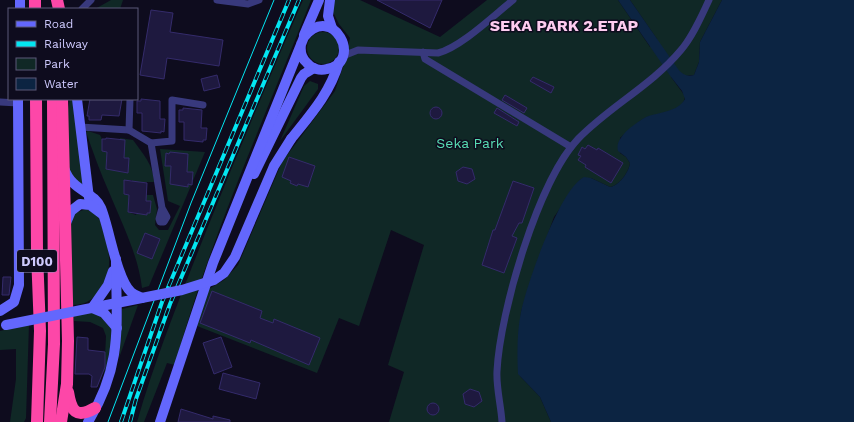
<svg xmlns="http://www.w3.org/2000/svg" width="854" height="422" viewBox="0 0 854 422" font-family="'Work Sans',sans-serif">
<rect width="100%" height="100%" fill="#0e0c1e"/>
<g fill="#102826">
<path d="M111,0H123L120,9H95Z"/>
<path d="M303,0H311C264,120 209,240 175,365L167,363L144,422H137C156,356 182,292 207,229C238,152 270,76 303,0Z"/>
<path d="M334,0H360L440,37L487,0H618L650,47L657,39L630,0H722L700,42L699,62L694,75L685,76L681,73L671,77L685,96C685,112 656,113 645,118C636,123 628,131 620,138V153L626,157L630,163C629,172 619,186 610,187L591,178L581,179L554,217L528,289L521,312L518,368L520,376L540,397L551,422H389L404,372L388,365L424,245L391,230L359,326L339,318L317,373L197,326L209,289L224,280L238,265L282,162L335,91L344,64L350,38L339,24L331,8Z"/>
<circle cx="323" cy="48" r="16"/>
<path d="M310,81L318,84V89L280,141L304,86Z"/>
<path d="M70,99H75L83,188L68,171L65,122Z"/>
<path d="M88,131L100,135L102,139V151L108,152L106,169L125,172L129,158H122L120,138L133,140C143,154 153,164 154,182H132V180H128V182H124V194L130,195L128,212L136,215L137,213H143V215H146L147,213H150L151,201H144V195H153L157,209L155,225L159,230H168L180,206L168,201L160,149L205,152L149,286L142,288C138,254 122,224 109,192C100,172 93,152 86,132Z"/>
<path d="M86,209L97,215L100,220C107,247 117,265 99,291C92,300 85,305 73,305L69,229L75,213Z"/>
<path d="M138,305L119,358L122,309Z"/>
<path d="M87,313H98L114,332L104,377L106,336L103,328L90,322L74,321L73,316Z"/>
<path d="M29,324L26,418L24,422H10L16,379V349L0,350V331Z"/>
</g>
<path fill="#0c2442" d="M618,0H630L678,69C683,75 687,77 694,75L699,62L700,42L722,0H854V422H551L540,397L518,374C517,354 517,331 521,312C527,284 559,190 584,177L591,178L610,187C619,186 629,172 630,163L626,157L618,151C614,137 636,123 646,117C659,112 678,112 685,99L682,91L671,77Z"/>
<g fill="#1e193f" stroke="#342b6b">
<path d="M377,0H442L430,28Z"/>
<path d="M151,10L173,13L170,32L223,40L219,66L167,58L164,79L140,75Z"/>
<path d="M217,75L220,87L204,91L201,79Z"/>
<path d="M533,77L554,87L551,93L530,81Z"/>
<path d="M505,95L527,108L524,113L502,100Z"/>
<path d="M90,99H122L119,116L102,115L101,120H89V116H87Z"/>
<path d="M141,99L160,101V119H165L164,132L161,131V133L142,131V113H137V101H141Z"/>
<circle cx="436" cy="113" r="6"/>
<path d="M183,108L202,110L201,128H207L206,140H203V142L184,140V122H179V110H183Z"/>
<path d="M497,108L519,122L517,126L494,113Z"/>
<path d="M106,138L125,140L124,158H129L128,173L106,169L107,152L102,151V139H106Z"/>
<path d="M588,145L597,150L598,148L623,163L611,183L585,167L586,165L578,160L581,156L578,155L582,147L585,149Z"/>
<path d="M170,152L188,154L187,172H193L192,185L188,184V187L170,184L171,166H165L166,153L169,154Z"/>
<path d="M289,157L315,166L308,187L298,184L297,186L290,183L291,181L282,177Z"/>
<path d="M463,167L472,169L475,179L467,184L458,181L456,172Z"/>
<path d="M124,180L147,183L146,201H151L150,213H147V215L128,212L129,195L124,194Z"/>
<path d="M513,181L534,188L522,223H519L512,236L517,238L504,273L482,265L493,230H495Z"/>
<path d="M145,233L160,239L152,259L137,253Z"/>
<path d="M3,277H11L9,295H2Z"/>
<path d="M212,291L262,311L260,318L273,323L274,319L320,338L309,365L251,340L250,343L200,323Z"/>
<path d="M77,337L88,338V350L105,352V367L97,387H91L92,376L89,374H75Z"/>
<path d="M221,337L232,367L214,374L203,343Z"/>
<path d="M223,373L260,383L256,399L219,389Z"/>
<path d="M470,389L479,392L482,401L474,407L465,404L463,394Z"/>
<circle cx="433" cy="409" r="6"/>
<path d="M181,409L213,419V416L230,420V422H178Z"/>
</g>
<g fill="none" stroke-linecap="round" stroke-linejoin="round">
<g stroke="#38397d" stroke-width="7">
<path d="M217,0L248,4L259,0"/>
<path d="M82,9L91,0"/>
<path d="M423,52L425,59L571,147"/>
<path d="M343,56L358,50L438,53C461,47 493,16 513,0"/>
<path d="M0,102L18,103"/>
<path d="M80,127L129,130L151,143L172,141V100L203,105"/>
<path d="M129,130L130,99"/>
<path d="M151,143L162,208L159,219L160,222H164L167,217L162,208"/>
<path d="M502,422C501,405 496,387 497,371C500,312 538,181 578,139C610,106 651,86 681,50C693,36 701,17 709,0"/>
</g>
<g stroke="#6367fd" stroke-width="10">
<path d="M20,0V9"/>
<path d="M330,0L328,16L332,28"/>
<path d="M304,35L319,0"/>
<path d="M77,99L89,198"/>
<path d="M291,139C311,114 330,93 339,62"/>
<path d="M64,168C72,192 94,191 101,208C109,227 117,280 131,292C134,295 138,296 142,298"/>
<path d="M254,174L301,78L304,74L314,68"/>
<path d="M66,223L71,211L80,204L90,205L102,214"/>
<path d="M113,271L108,285L92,308L104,313L117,328"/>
<path d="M0,311L14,302L19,285L18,99"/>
<path d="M88,422C124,363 116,324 116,259"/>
<path d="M160,422L213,263L304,37C333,2 364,62 327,69C320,71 312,69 307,63C301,58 300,51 301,44"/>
</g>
<g stroke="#fd47a8" stroke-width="12">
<path d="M35,0V9"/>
<path d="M57,0L59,9"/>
<path d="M36,99L37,253L40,331L37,422"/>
<path d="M68,392C71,411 76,419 95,408"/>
<path d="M50,422L54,344L53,99"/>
<path d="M61,422L67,384L68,341L62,99"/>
</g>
<path stroke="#03e6f2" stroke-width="1" d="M108,422L191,203L274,0"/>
<g stroke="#03e6f2" stroke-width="4">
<g id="rail">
<path d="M121,422L162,302L289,0"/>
<path d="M130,422L136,399L170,304L299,0"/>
</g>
</g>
<use href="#rail" stroke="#0e0c1e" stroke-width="2.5" stroke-dasharray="8" stroke-linecap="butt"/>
<path stroke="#6367fd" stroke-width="10" d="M6,325L182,290L214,280L224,273L235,257L274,166L291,139"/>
</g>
<g text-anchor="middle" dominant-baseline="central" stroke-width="3" stroke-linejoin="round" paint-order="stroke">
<rect fill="#0e0c1e" stroke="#9491bb" stroke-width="1" x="17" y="250" width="40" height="22" rx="3"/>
<g font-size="13" font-weight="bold" fill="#cecafe">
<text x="37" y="261">D100</text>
</g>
<g font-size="14" fill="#58ddb5" stroke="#0e0c1e">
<text x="470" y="143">Seka Park</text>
</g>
<g font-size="16" font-weight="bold" fill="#feccef" stroke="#0e0c1e">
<text x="564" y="25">SEKA PARK 2.ETAP</text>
</g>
</g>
<rect x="8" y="8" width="130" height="92" fill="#0e0c1e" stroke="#5b5878"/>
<rect x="16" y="21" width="20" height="6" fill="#6367fd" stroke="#5b5878"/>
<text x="44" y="28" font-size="12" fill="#cecafe">Road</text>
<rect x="16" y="41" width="20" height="6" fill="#03e6f2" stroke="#5b5878"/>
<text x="44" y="48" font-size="12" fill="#cecafe">Railway</text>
<rect x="16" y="58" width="20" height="12" fill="#102826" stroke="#5b5878"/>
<text x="44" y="68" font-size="12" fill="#cecafe">Park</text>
<rect x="16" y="78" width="20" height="12" fill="#0c2442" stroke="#5b5878"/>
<text x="44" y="88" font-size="12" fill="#cecafe">Water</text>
</svg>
